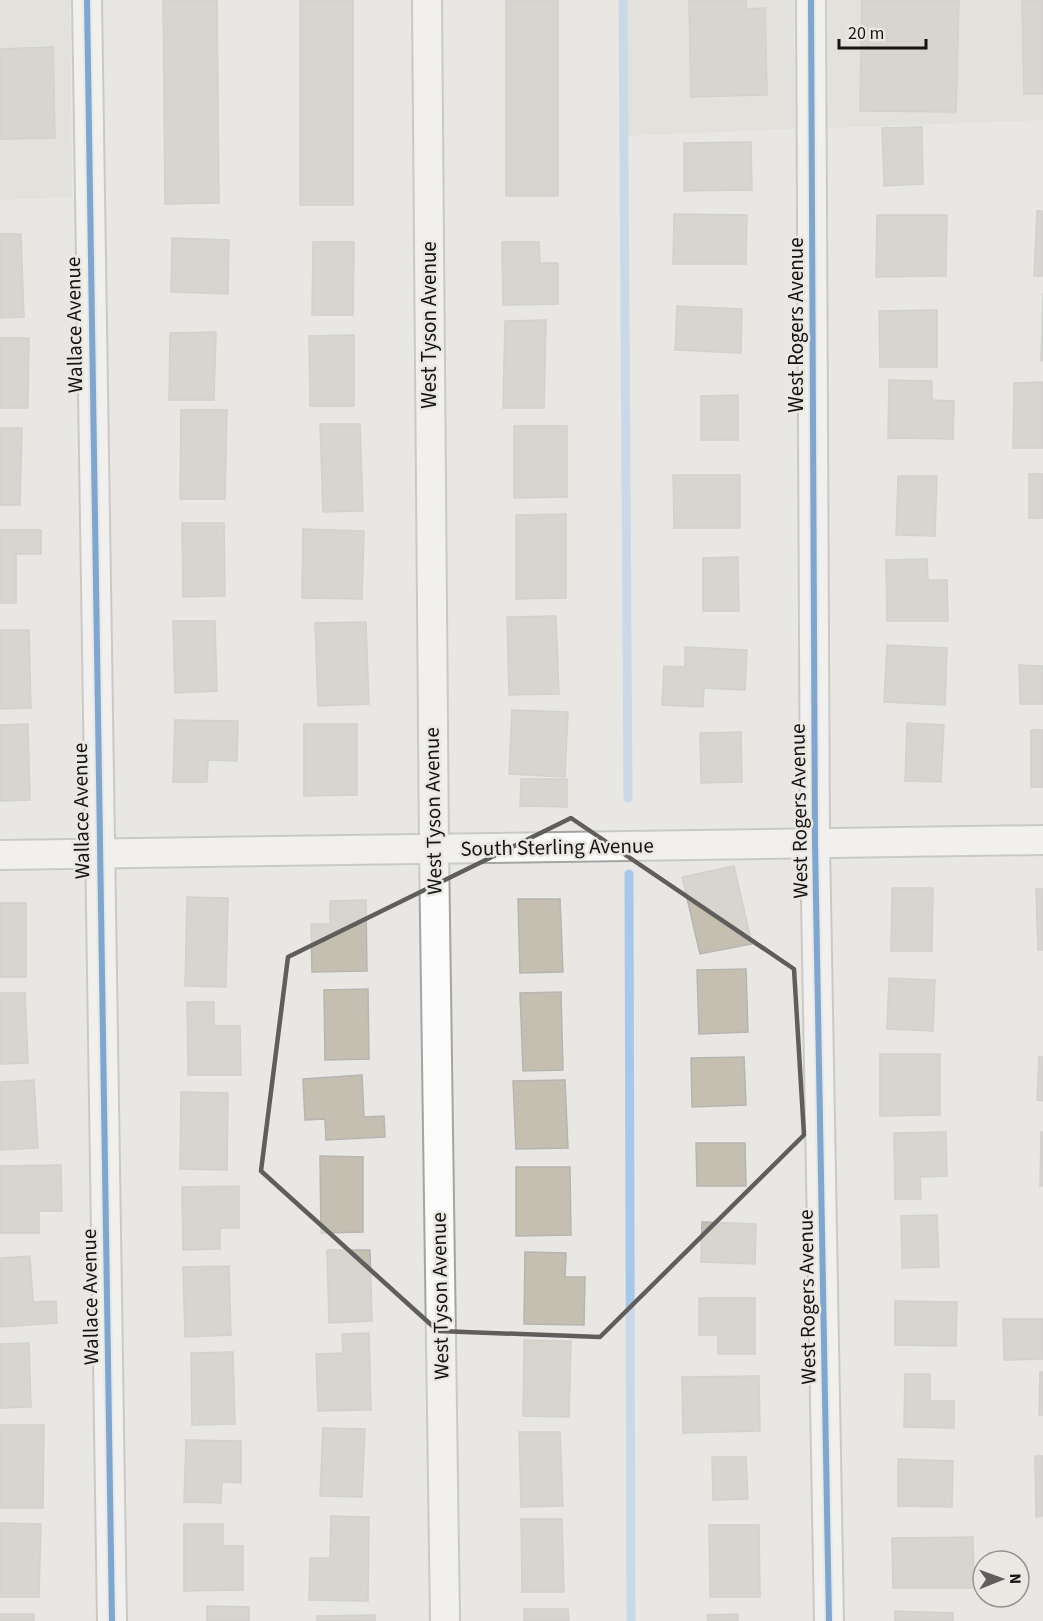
<svg xmlns="http://www.w3.org/2000/svg" width="1043" height="1621" viewBox="0 0 1043 1621" font-family="'Source Sans 3',sans-serif">
<rect width="100%" height="100%" fill="#e8e7e4"/>
<g fill="#dcd9d0">
<path d="M0,0H70L72,197L0,200Z"/>
<path d="M622,0H794L795,129L626,136Z"/>
<path d="M828,0H1043V120L829,128Z"/>
</g>
<g fill="none" stroke-linecap="round" stroke-linejoin="round">
<g stroke="#a7c8eb" stroke-width="9">
<path d="M623,0L628,798"/>
<path d="M629,874L631,1621"/>
</g>
</g>
<g fill="#c4bfb1" stroke="#b6b5b2" stroke-width="1.5">
<path d="M163,0H217L219,203L165,204Z"/>
<rect x="300" y="0" width="53" height="205"/>
<rect x="506" y="0" width="52" height="196"/>
<path d="M689,0H746V9L765,8L767,95L691,97Z"/>
<path d="M862,0H959L956,112L860,111Z"/>
<path d="M1022,0H1043V94H1024Z"/>
<path d="M53,47L55,138L0,139V49Z"/>
<path d="M922,127L923,184L884,186L882,128Z"/>
<path d="M751,142L752,190L684,191V143Z"/>
<path d="M1037,211H1043V276H1034Z"/>
<path d="M674,214L747,215L746,264H673Z"/>
<path d="M877,215H947L946,276L876,277Z"/>
<path d="M0,234H21L24,317L0,318Z"/>
<path d="M172,238L229,240L228,294L171,292Z"/>
<path d="M313,242H354L353,315H312Z"/>
<path d="M502,242H539L540,263H558V304L503,305Z"/>
<path d="M1043,293V360L1041,361Z"/>
<path d="M677,306L742,309L741,353L675,350Z"/>
<path d="M937,310V367H880L879,311Z"/>
<path d="M546,320L544,408H503L505,321Z"/>
<path d="M216,332L214,400H169L170,333Z"/>
<path d="M354,335V406H310L309,336Z"/>
<path d="M0,338H29L28,408H0Z"/>
<path d="M889,380L932,381V400L954,401L953,439L888,438Z"/>
<path d="M1043,382V448H1013L1014,383Z"/>
<path d="M738,395V440H701V396Z"/>
<path d="M181,410H227L225,499H180Z"/>
<path d="M320,424H360L363,511L323,512Z"/>
<path d="M514,426H567V497L514,498Z"/>
<path d="M0,428H22L20,505H0Z"/>
<rect x="1029" y="474" width="14" height="44"/>
<path d="M673,475H740V528H674Z"/>
<path d="M898,476H937L935,536L896,535Z"/>
<path d="M566,514V598L516,599V515Z"/>
<path d="M182,523H224L225,596L183,597Z"/>
<path d="M303,529L364,531L362,599L302,598Z"/>
<path d="M0,530H41V554H16V603H0Z"/>
<path d="M738,557L739,611H703V558Z"/>
<path d="M927,559L928,580H947L948,621H887L886,560Z"/>
<path d="M556,616L559,694L509,695L507,617Z"/>
<path d="M173,621H215L217,691L175,693Z"/>
<path d="M366,622L369,704L318,706L315,623Z"/>
<path d="M0,630H29L31,708L0,709Z"/>
<path d="M887,645L947,648L945,705L884,702Z"/>
<path d="M685,647L747,650L745,690L704,688L703,707L662,705L664,666L685,667Z"/>
<path d="M1019,665L1043,666V704H1020Z"/>
<path d="M512,710L568,712L565,777L509,774Z"/>
<path d="M175,720L238,721L237,761L208,760L207,782H173Z"/>
<path d="M907,723L944,725L941,782L905,781Z"/>
<path d="M28,724L30,800L0,801V725Z"/>
<path d="M304,724H357V795L304,796Z"/>
<rect x="1031" y="730" width="12" height="57"/>
<path d="M741,732L742,782L701,783L700,733Z"/>
<path d="M521,779H567V807L520,806Z"/>
<path d="M734,866L752,944L700,954L682,877Z"/>
<path d="M892,888H933L932,951H891Z"/>
<path d="M1036,889H1043V950H1038Z"/>
<path d="M187,897L228,898L226,987L185,986Z"/>
<path d="M518,899H560L563,972L520,973Z"/>
<path d="M366,900L367,971L312,972L311,924H330V901Z"/>
<rect x="0" y="903" width="26" height="74"/>
<path d="M746,969L748,1032L699,1034L697,970Z"/>
<path d="M889,978L935,980L933,1031L887,1029Z"/>
<path d="M368,989L369,1059L325,1060L324,990Z"/>
<path d="M561,992L563,1070L523,1071L520,993Z"/>
<path d="M0,993H25L28,1063L0,1064Z"/>
<path d="M187,1002H214V1026H240L241,1075H188Z"/>
<path d="M880,1054H940V1115L880,1116Z"/>
<path d="M744,1057L746,1105L692,1107L691,1058Z"/>
<path d="M1039,1057H1043V1101L1037,1100Z"/>
<path d="M362,1075L364,1117L384,1116L385,1137L326,1140L325,1119L305,1120L303,1079Z"/>
<path d="M34,1080L38,1148L0,1150V1082Z"/>
<path d="M565,1080L568,1148L516,1149L513,1081Z"/>
<path d="M181,1092L228,1093L227,1170L180,1169Z"/>
<path d="M946,1132L947,1176L920,1177L921,1199H895L894,1133Z"/>
<path d="M1041,1132H1043V1186H1040Z"/>
<path d="M696,1143H745L746,1186H697Z"/>
<path d="M320,1156L363,1157V1232L321,1233Z"/>
<path d="M61,1165L62,1211H39V1233H0V1166Z"/>
<path d="M516,1167H570L571,1235L516,1236Z"/>
<path d="M239,1186V1228H220V1249L183,1250L182,1187Z"/>
<path d="M937,1215L939,1267L902,1268L901,1216Z"/>
<path d="M702,1222L756,1224L755,1264L701,1262Z"/>
<path d="M327,1250H370L372,1321L329,1323Z"/>
<path d="M525,1252L566,1253L565,1277H585L584,1325L524,1324Z"/>
<path d="M30,1256L33,1302L56,1301L57,1323L0,1327V1258Z"/>
<path d="M229,1266L231,1335L185,1337L183,1267Z"/>
<path d="M699,1298H755V1354H718V1335H699Z"/>
<path d="M895,1301L957,1302L956,1346L895,1345Z"/>
<path d="M1003,1319H1043V1359L1004,1360Z"/>
<path d="M369,1333L371,1410L318,1411L316,1354L343,1353L342,1334Z"/>
<path d="M524,1340L571,1341L569,1417L523,1416Z"/>
<path d="M29,1343L31,1407L0,1408V1344Z"/>
<path d="M233,1352L235,1424L192,1425L191,1353Z"/>
<path d="M1040,1372H1043V1415H1039Z"/>
<path d="M905,1374H930V1401H954V1428L904,1427Z"/>
<path d="M759,1376L760,1431L683,1433L682,1377Z"/>
<path d="M0,1425H44L43,1508H0Z"/>
<path d="M323,1428L365,1429L362,1497L320,1496Z"/>
<path d="M519,1432H560L563,1506L521,1507Z"/>
<path d="M186,1440L241,1441V1483L222,1482L221,1503L184,1502Z"/>
<path d="M1035,1456H1043V1516L1036,1517Z"/>
<path d="M712,1457H746L748,1499L713,1500Z"/>
<path d="M898,1459L953,1461L952,1507L898,1506Z"/>
<path d="M331,1516L369,1517L368,1601L309,1600L310,1558H330Z"/>
<path d="M521,1519H562L564,1592H522Z"/>
<path d="M0,1523L41,1524L39,1597H0Z"/>
<path d="M184,1524H223V1546H243V1590L184,1591Z"/>
<path d="M709,1525H759L760,1597H710Z"/>
<path d="M973,1537L974,1588H893L892,1538Z"/>
<path d="M207,1606L249,1607V1621H207Z"/>
<path d="M524,1609H568L569,1621H524Z"/>
<path d="M895,1611L953,1613V1621H895Z"/>
<rect x="0" y="1614" width="34" height="7"/>
<path d="M738,1614V1621H708L707,1615Z"/>
<path d="M375,1615V1621H317V1616Z"/>
</g>
<g fill="none" stroke-linecap="round" stroke-linejoin="round">
<g stroke="#a5a4a1" stroke-width="32">
<g id="street">
<path d="M87,0L112,1621"/>
<path d="M427,0L434,849L445,1621"/>
<path d="M811,0L815,843L829,1621"/>
<path d="M0,855L1043,840"/>
</g>
</g>
<use href="#street" stroke="#fcfbfb" stroke-width="28"/>
<g stroke="#eae8e2" stroke-width="10">
<g id="cycleway">
<path d="M87,0L112,1621"/>
<path d="M811,0L815,843L829,1621"/>
</g>
</g>
<use href="#cycleway" stroke="#0057b8" stroke-width="6"/>
</g>
<path d="M0 0H1043V1621H0ZM571,818L794,969L804,1135L600,1337L438,1331L261,1171L288,957Z" fill="#e8e7e4" fill-opacity=".55" fill-rule="evenodd"/>
<path fill="none" stroke="#5f5e5c" stroke-width="4.5" stroke-linejoin="round" d="M571,818L794,969L804,1135L600,1337L438,1331L261,1171L288,957Z"/>
<g text-anchor="middle" dominant-baseline="central" stroke-width="5" stroke-linejoin="round" paint-order="stroke">
<g font-size="21" fill="#151412" stroke="#eae8e2">
<text transform="translate(74 325) rotate(-91)">Wallace Avenue</text>
<text transform="translate(429 325) rotate(-90)">West Tyson Avenue</text>
<text transform="translate(796 325) rotate(-90)">West Rogers Avenue</text>
<text transform="translate(81 811) rotate(-91)">Wallace Avenue</text>
<text transform="translate(433 811) rotate(-91)">West Tyson Avenue</text>
<text transform="translate(799 811) rotate(-91)">West Rogers Avenue</text>
<text transform="translate(557 847) rotate(-1)">South Sterling Avenue</text>
<text transform="translate(440 1296) rotate(-91)">West Tyson Avenue</text>
<text transform="translate(90 1297) rotate(-91)">Wallace Avenue</text>
<text transform="translate(807 1297) rotate(-91)">West Rogers Avenue</text>
</g>
</g>
<g transform="translate(1001 1579) rotate(89)"><circle r="28" fill="#eae8e2" stroke="#95938f" stroke-width="1.5"/>
<path d="M0-4.5L10 22L0 15L-10 22Z" fill="#5f5e5c"/>
<text y="-9" font-size="16" font-weight="bold" text-anchor="middle" fill="#151412">N</text>
</g>
<path d="M839 39v9h87v-9" fill="none" stroke="#151412" stroke-width="3"/>
<text x="848" y="39" font-size="18" fill="#151412" stroke="#eae8e2" stroke-width="4.5" paint-order="stroke">20 m</text>
</svg>
